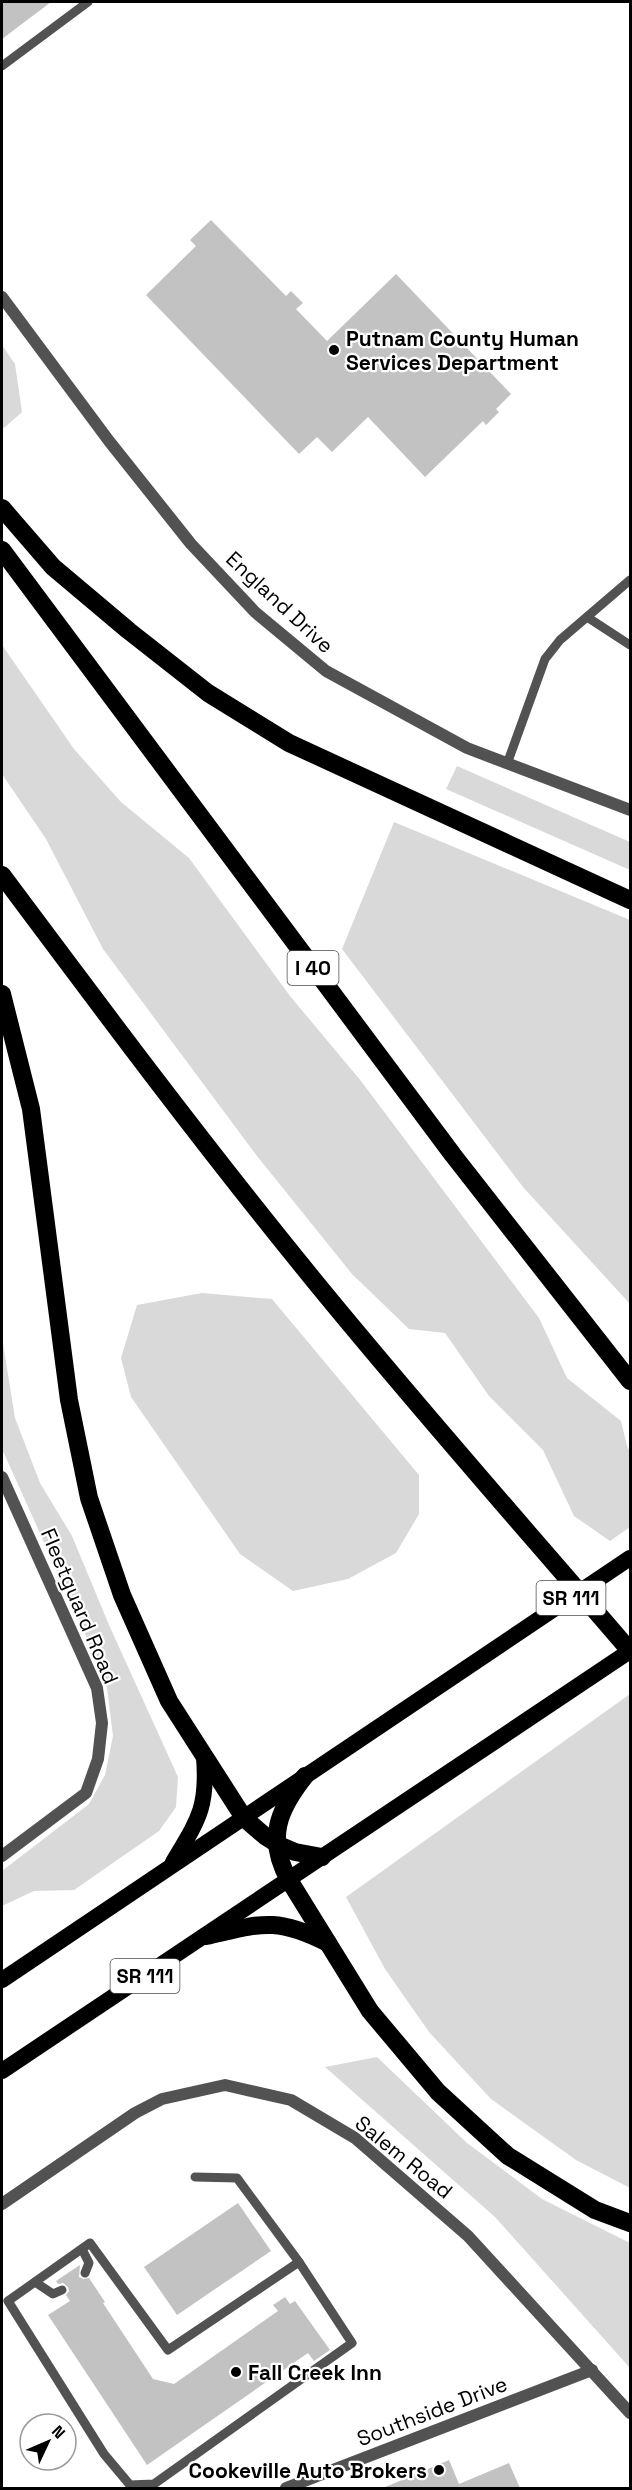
<svg xmlns="http://www.w3.org/2000/svg" width="632" height="2490" viewBox="0 0 632 2490" font-family="'Space Grotesk',sans-serif">
<rect width="100%" height="100%" fill="#fff"/>
<g fill="#d9d9d9">
<path d="M2,345L15,364L22,412L4,428L2,426Z"/>
<path d="M2,645L74,749L121,802L189,858L290,996L361,1081L539,1318L567,1378L621,1421L627,1446L630,1452V1527L610,1541L574,1516L543,1450L489,1396L445,1333L409,1329L352,1274L257,1156L103,949L46,839L2,774Z"/>
<path d="M457,766L630,842V870L446,789Z"/>
<path d="M394,822L630,920V1304L523,1187L342,949Z"/>
<path d="M202,1293L272,1299L419,1475V1514L396,1553L348,1579L293,1591L240,1554L131,1397L121,1358L137,1305Z"/>
<path d="M2,1337L15,1418L40,1483L72,1536L109,1625L178,1777L176,1807L159,1831L74,1890L34,1891L2,1906V1871L89,1804L105,1775L113,1736L107,1688L84,1631L2,1449Z"/>
<path d="M630,1694V2188L576,2160L491,2099L429,2032L385,1969L346,1897Z"/>
<path d="M377,2057L467,2143L542,2199L630,2243V2368L495,2217L325,2067Z"/>
</g>
<g fill="#c2c2c2">
<path d="M2,2H51L2,39Z"/>
<path d="M211,220L286,296L291,291L303,303L296,309L327,341L396,274L511,394L496,409L499,412L486,425L483,421L425,477L368,417L332,452L317,437L299,454L146,295L196,246L190,240Z"/>
<path d="M238,2203L271,2251L177,2315L144,2267Z"/>
<path d="M80,2265L79,2277L83,2279L89,2278L105,2302L103,2303L153,2379L174,2384L278,2311L273,2305L285,2297L290,2304L295,2301L330,2350L314,2361L308,2353L147,2465L48,2315L70,2301L66,2295L69,2291L68,2287L63,2283L58,2284L56,2281Z"/>
<path d="M449,2460L459,2484L509,2463L520,2488H383Z"/>
</g>
<g fill="none" stroke-linecap="round" stroke-linejoin="round">
<g stroke="#525252" stroke-width="9">
<path d="M2,66L88,2"/>
<path d="M587,617L630,645"/>
<path d="M507,764L545,659L560,640L630,580"/>
<path d="M195,2177L237,2178L299,2262"/>
<path d="M90,2243L168,2350L299,2262L352,2343L154,2484L130,2485L104,2454L8,2301Z"/>
<path d="M82,2249L89,2263L85,2273"/>
<path d="M35,2282L53,2294L62,2290"/>
</g>
<g stroke="#525252" stroke-width="12">
<path d="M2,1477L97,1688L102,1723L98,1759L86,1793L2,1856"/>
<path d="M2,2204L135,2113L162,2099L225,2085L291,2100L355,2138L468,2236L630,2413"/>
<path d="M286,2488L592,2370"/>
</g>
<path stroke="#525252" stroke-width="12" d="M2,297L109,441L191,544L255,612L326,671L467,748L630,810"/>
<g stroke="#000" stroke-width="16">
<path d="M173,1862C198,1820 208,1808 204,1757"/>
<path d="M2,1980L630,1558"/>
<path d="M2,2071L630,1651"/>
</g>
<g stroke="#000" stroke-width="18">
<path d="M2,508L53,567L129,631L208,693L289,743L630,900"/>
<path d="M2,550L453,1155L630,1381"/>
<path d="M2,875C102,1009 202,1143 308,1273C412,1401 522,1525 630,1651"/>
<path d="M2,994L31,1109L69,1400L89,1498L122,1595L169,1701L244,1818L265,1836L281,1846L295,1852L322,1857"/>
<path d="M305,1776C278,1810 266,1839 289,1880L370,2011L438,2092L508,2156L595,2210L630,2223"/>
<path d="M206,1936C260,1924 275,1916 328,1943"/>
</g>
</g>
<g fill="#000" stroke="#fff" stroke-width="2">
<circle cx="334" cy="350" r="6"/>
<circle cx="236" cy="2372" r="6"/>
<circle cx="439" cy="2470" r="6"/>
</g>
<g text-anchor="middle" dominant-baseline="central" stroke-width="4.5" stroke-linejoin="round" paint-order="stroke">
<g fill="#fff" stroke="#4c4c4c" stroke-width="1.5">
<rect x="287.5" y="951" width="51" height="34" rx="4.5"/>
<rect x="536.5" y="1581" width="69" height="34" rx="4.5"/>
<rect x="110.5" y="1959" width="69" height="34" rx="4.5"/>
</g>
<g font-size="20" font-weight="bold" fill="#000">
<text x="313" y="968">I 40</text>
<text x="571" y="1598">SR 111</text>
<text x="145" y="1976">SR 111</text>
</g>
<g font-size="21" font-weight="bold" fill="#000" stroke="#fff" text-anchor="start">
<text x="346" y="338">Putnam County Human<tspan x="346" dy="24">Services Department</tspan></text>
<text x="248" y="2372">Fall Creek Inn</text>
<text x="427" y="2470" text-anchor="end">Cookeville Auto Brokers</text>
</g>
<g font-size="21" fill="#000" stroke="#fff">
<text transform="translate(280 602) rotate(43)">England Drive</text>
<text transform="translate(80 1606) rotate(67)">Fleetguard Road</text>
<text transform="translate(404 2157) rotate(39)">Salem Road</text>
<text transform="translate(432 2411) rotate(-21)">Southside Drive</text>
</g>
</g>
<rect width="632" height="2490" fill="none" stroke="#000000" stroke-width="6"/>
<g transform="translate(48 2442) rotate(46)"><circle r="28" fill="#ffffff" stroke="#999999" stroke-width="1.5"/>
<path d="M0-4.5L10 22L0 15L-10 22Z" fill="#000000"/>
<text y="-9" font-size="16" font-weight="bold" text-anchor="middle" fill="#000000">N</text>
</g>
</svg>
